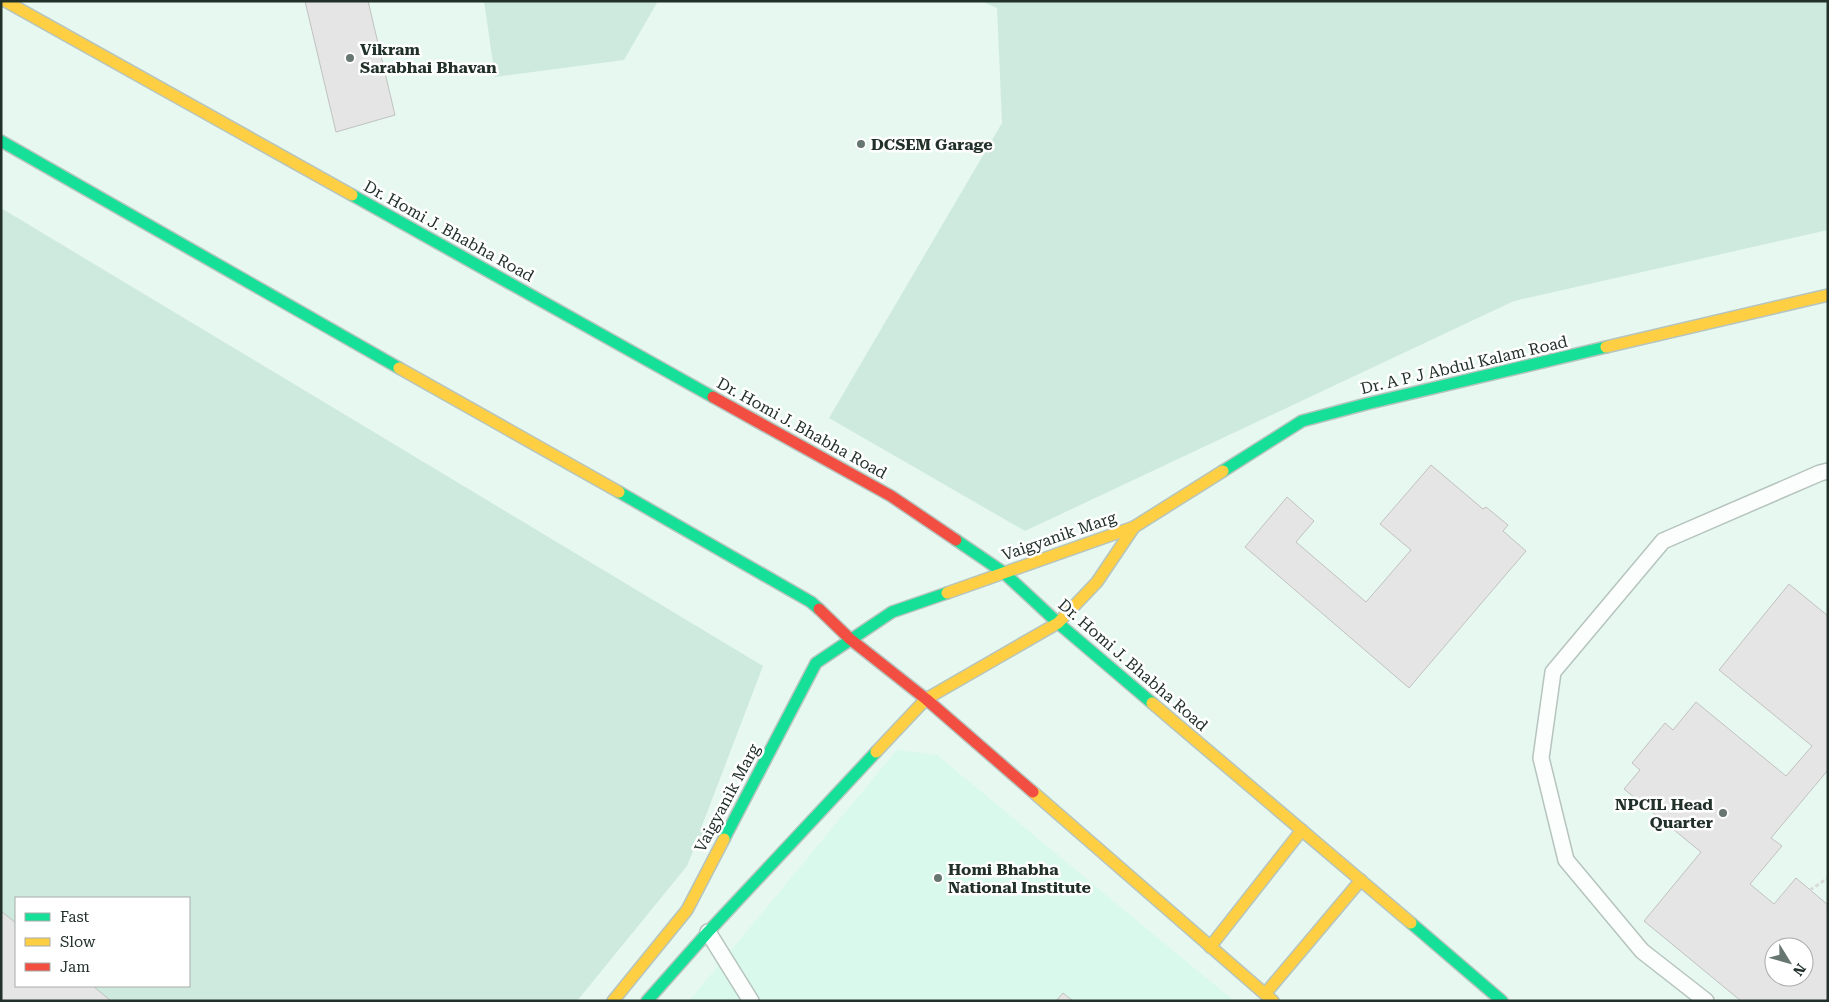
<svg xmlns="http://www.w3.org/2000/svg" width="1829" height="1002" viewBox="0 0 1829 1002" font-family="'Roboto Serif',serif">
<rect width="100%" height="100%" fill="#e7f8f1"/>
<path fill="#d8f9eb" d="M897,750L937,755L1234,1001H689Z"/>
<g fill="#ceeade" fill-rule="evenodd">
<path d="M484,1H658L624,60L495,77Z"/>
<path d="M981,1H1828V230L1514,301L1025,531L829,418L1002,123L997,8Z"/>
<path d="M1,208L763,666L700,831L704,835L695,846L687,866L577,1001H1ZM16,898H189V986H16Z"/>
</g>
<g fill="#e6e5e5" stroke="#c0c1c1" fill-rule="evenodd">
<path d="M305,1H368L395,115L336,132Z"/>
<path d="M1431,465L1483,509L1486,507L1508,525L1503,531L1526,551L1409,688L1245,547L1287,497L1314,521L1296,542L1366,602L1411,550L1380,524Z"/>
<path d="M1789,584L1828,616V770L1771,838L1782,846L1750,884L1774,904L1796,878L1828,905V1001H1741L1644,921L1701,852L1624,789L1640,770L1632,763L1665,723L1673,730L1696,702L1786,776L1812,746L1719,670ZM1774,947H1804V977H1774Z"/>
<path d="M1,911L16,923V986H93L111,1001H1Z"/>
<path d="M1063,993L1073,1001H1056Z"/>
</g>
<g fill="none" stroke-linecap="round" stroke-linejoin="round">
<g stroke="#b6c4be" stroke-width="18">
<g id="lane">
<path d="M708,932L751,1001"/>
<path d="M1706,1001L1642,951L1566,860L1541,758L1553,672L1663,541L1820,473L1828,471"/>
</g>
</g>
<g stroke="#b6c4be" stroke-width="14">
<g id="fast">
<path d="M1,141L399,368"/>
<path d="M352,195L713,397"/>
<path d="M1223,471L1302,421L1366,404L1606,347"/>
<path d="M619,492L811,602L819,609"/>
<path d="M956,540L1003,572L1058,623L1152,703"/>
<path d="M724,839L816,663L892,612L947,593"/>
<path d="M1411,923L1502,1001"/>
<path d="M647,1001L708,932L876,752"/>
</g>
</g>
<g stroke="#b6c4be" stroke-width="14">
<g id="slow">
<path d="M5,1L352,195"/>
<path d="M1606,347L1828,295"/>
<path d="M399,368L619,492"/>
<path d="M947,593L1134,527L1223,471"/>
<path d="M1152,703L1411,923"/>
<path d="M876,752L926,699L1058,623L1097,582L1134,527"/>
<path d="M1033,792L1273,1001"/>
<path d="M1210,947L1302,830"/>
<path d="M1265,994L1361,880"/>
<path d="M613,1001L687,910L724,839"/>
</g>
</g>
<g stroke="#b6c4be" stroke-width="14">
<g id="jam">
<path d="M713,397L891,496L956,540"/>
<path d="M819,609L850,639L926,699L1033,792"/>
</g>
</g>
<path stroke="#d7dcda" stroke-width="3" stroke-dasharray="4 2.5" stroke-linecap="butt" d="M1810,890L1828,878"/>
<use href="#lane" stroke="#fbfefd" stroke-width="15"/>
<use href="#fast" stroke="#16e098" stroke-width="11"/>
<use href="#slow" stroke="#ffcf43" stroke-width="11"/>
<use href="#jam" stroke="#f24e42" stroke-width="11"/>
</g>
<g fill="#677670" stroke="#fff" stroke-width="2">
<circle cx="350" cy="58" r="5"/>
<circle cx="861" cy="144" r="5"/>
<circle cx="1723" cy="813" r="5"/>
<circle cx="938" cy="878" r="5"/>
</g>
<g text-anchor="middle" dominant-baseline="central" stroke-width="5" stroke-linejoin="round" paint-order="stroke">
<g font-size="16" font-weight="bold" fill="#22302a" stroke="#fff" text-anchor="start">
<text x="360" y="49">Vikram<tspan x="360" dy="18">Sarabhai Bhavan</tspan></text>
<text x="871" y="144">DCSEM Garage</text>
<text x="1713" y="804" text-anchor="end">NPCIL Head<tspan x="1713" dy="18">Quarter</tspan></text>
<text x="948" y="869">Homi Bhabha<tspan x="948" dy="18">National Institute</tspan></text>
</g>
<g font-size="16" fill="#22302a" stroke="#fff">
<text transform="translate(449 231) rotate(29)">Dr. Homi J. Bhabha Road</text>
<text transform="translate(1464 365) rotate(-13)">Dr. A P J Abdul Kalam Road</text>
<text transform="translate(802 428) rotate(29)">Dr. Homi J. Bhabha Road</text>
<text transform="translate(1059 536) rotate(-19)">Vaigyanik Marg</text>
<text transform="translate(1133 665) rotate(41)">Dr. Homi J. Bhabha Road</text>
<text transform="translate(727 798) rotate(-62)">Vaigyanik Marg</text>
</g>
</g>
<rect width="1829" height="1002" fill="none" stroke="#22302a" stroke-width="5"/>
<rect x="15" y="897" width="175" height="90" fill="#ffffff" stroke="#a7acaa"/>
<rect x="25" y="913" width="25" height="8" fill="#16e098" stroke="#a7acaa"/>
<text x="60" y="922" font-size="15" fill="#22302a">Fast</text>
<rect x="25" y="938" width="25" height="8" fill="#ffcf43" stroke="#a7acaa"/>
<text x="60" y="947" font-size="15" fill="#22302a">Slow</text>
<rect x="25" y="963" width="25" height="8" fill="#f24e42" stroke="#a7acaa"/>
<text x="60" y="972" font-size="15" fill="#22302a">Jam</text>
<g transform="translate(1789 962) rotate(127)"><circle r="24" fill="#ffffff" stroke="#a7acaa"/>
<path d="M0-4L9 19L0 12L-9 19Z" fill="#677670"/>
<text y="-8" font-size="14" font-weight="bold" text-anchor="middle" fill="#22302a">N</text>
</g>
</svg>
